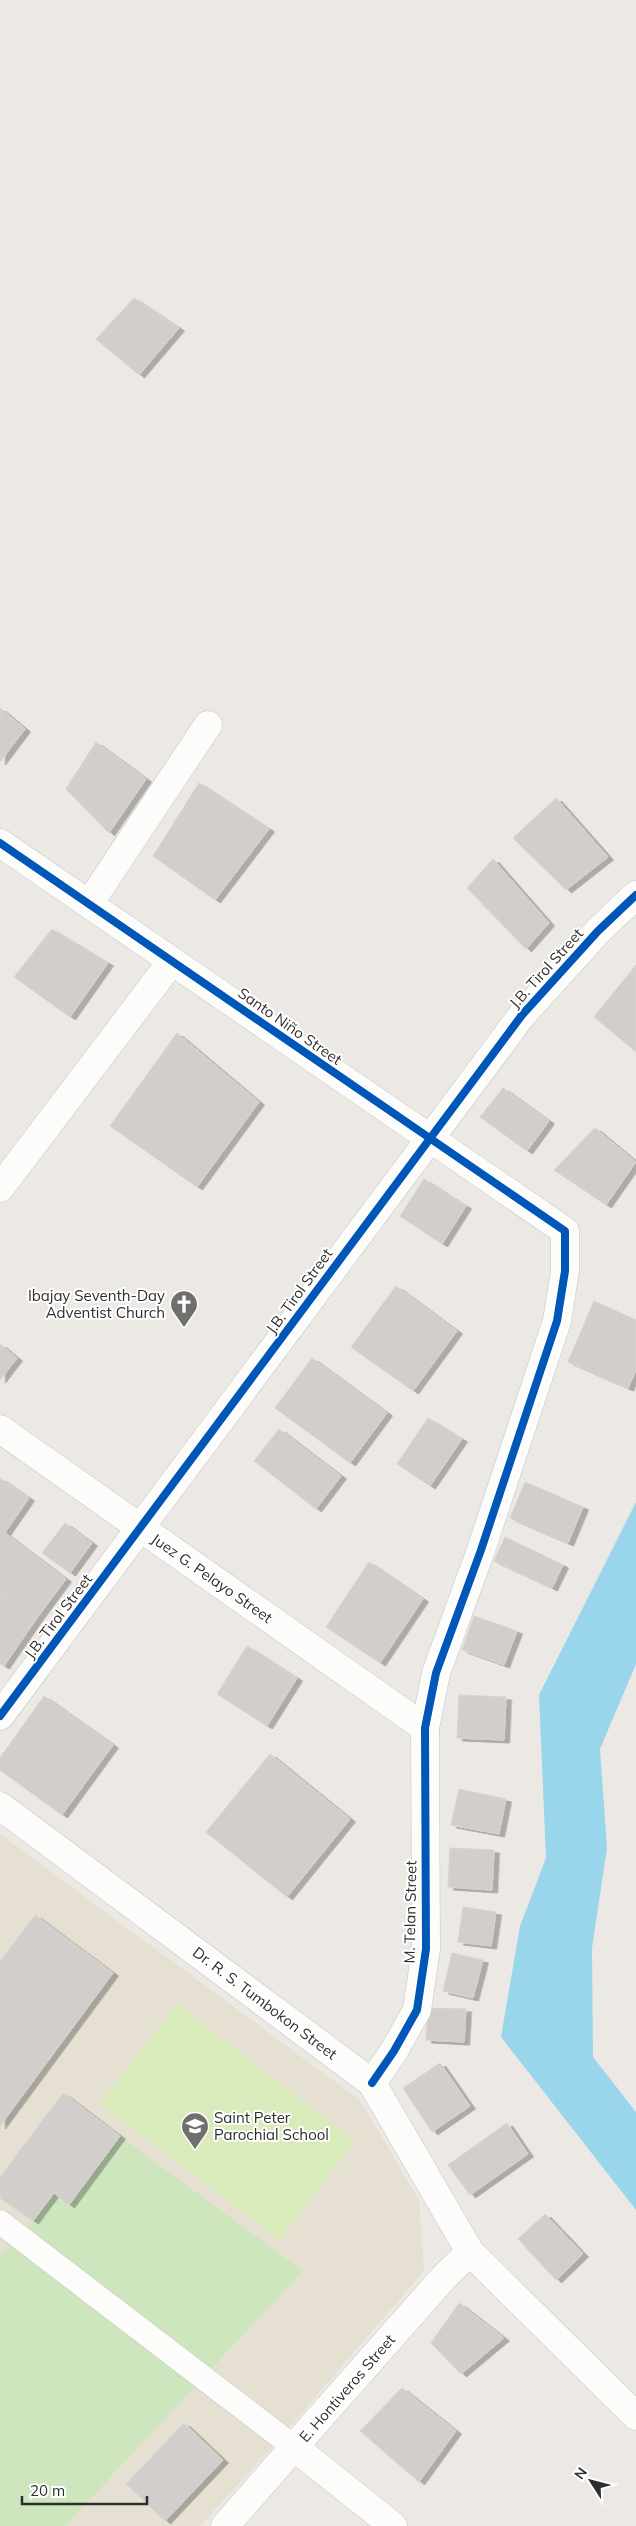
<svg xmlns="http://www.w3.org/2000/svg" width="636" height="2526" viewBox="0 0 636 2526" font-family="Mulish,sans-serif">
<defs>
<filter id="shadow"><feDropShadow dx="5.5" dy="3" stdDeviation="0" flood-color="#0004"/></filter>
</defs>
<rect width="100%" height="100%" fill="#ece8e4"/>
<path fill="#e6e0d3" d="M0,1834L360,2100L419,2200L424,2271L270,2450L200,2526H0Z"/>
<path fill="#cee6be" d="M120,2136L303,2271L65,2526H0V2256L33,2221L54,2193L69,2205Z"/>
<path fill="#d9eabb" d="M177,2004L355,2141L279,2241L100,2103Z"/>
<path fill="#99d6ec" d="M636,1502V1664L600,1749L607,1848L592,1948L593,2057L636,2112V2210L501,2037L520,1926L546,1858L539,1695Z"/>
<g fill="#d1cecb" stroke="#d7d4d0" filter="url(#shadow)">
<path d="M134,298L179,328L139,375L96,339Z"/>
<path d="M0,708L25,729L0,762Z"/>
<path d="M96,742L146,779L109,833L66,789Z"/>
<path d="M199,783L269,829L215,900L153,856Z"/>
<path d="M556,798L608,857L566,890L513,838Z"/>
<path d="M493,859L549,923L526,949L467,888Z"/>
<path d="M52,929L108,963L70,1017L14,977Z"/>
<path d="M636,965V1052L594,1017Z"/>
<path d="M177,1033L259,1102L197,1187L110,1126Z"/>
<path d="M503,1088L549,1121L527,1151L480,1117Z"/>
<path d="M595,1128L636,1162L606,1205L554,1170Z"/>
<path d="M424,1179L466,1206L442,1244L400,1216Z"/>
<path d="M396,1286L457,1331L413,1391L351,1347Z"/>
<path d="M594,1301L636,1320V1370L628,1388L568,1362Z"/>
<path d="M0,1344L17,1358L0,1380Z"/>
<path d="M312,1358L387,1413L350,1463L275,1408Z"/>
<path d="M428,1418L462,1439L430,1486L397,1464Z"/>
<path d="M279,1429L341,1476L316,1509L254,1461Z"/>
<path d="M0,1478L29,1498L0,1540Z"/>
<path d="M525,1482L583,1507L568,1543L510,1518Z"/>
<path d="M65,1523L92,1543L70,1573L42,1553Z"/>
<path d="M5,1533L66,1579L37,1618L0,1592V1540Z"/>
<path d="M505,1537L563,1565L552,1588L494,1561Z"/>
<path d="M369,1562L423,1599L380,1663L326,1627Z"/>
<path d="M0,1592L37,1618L4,1666L0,1664Z"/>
<path d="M474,1616L517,1631L504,1665L462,1650Z"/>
<path d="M247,1646L297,1678L267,1726L217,1694Z"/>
<path d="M459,1695L506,1697L504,1740L457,1738Z"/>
<path d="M44,1696L113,1745L62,1815L0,1770V1758Z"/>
<path d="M270,1754L350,1819L287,1897L206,1832Z"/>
<path d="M459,1789L506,1799L499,1834L451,1825Z"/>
<path d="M450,1848L494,1850L492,1890L448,1887Z"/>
<path d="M463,1907L496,1912L491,1946L458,1942Z"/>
<path d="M35,1915L113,1973L0,2126V1962Z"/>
<path d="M452,1953L483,1960L473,1998L443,1991Z"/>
<path d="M428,2008L466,2009L464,2042L426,2040Z"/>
<path d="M440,2063L470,2106L432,2132L403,2088Z"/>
<path d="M63,2093L120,2136L69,2205L54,2193L33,2221L0,2198V2177Z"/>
<path d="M507,2123L528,2154L470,2195L448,2165Z"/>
<path d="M545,2214L583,2254L556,2280L518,2239Z"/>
<path d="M459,2303L504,2338L461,2374L431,2343Z"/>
<path d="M402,2388L456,2431L419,2482L360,2431Z"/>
<path d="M184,2423L223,2460L165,2521L126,2484Z"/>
</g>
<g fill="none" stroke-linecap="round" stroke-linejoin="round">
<g stroke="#c5c4c5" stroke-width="25">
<path id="service" d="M0,2222L294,2447"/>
</g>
<g stroke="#c5c4c5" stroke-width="29">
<g id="minor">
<path d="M0,843L565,1231V1271L557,1321L481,1550L436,1673L425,1728L426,1949L417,2010L394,2051L372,2083"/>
<path d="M89,904L208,725"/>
<path d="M0,1188L172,961"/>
<path d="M0,1429L425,1728"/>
<path d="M0,1716L522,1015L598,931L636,895"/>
<path d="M470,2252L636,2416"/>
<path d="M225,2526L294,2447"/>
</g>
</g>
<g stroke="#c5c4c5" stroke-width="29">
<path id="tertiary" d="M0,1806L372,2083L470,2252L444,2277L294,2447L393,2526"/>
</g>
<use href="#service" stroke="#fcfcfb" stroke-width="24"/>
<use href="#minor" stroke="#fcfcfb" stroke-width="28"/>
<use href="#tertiary" stroke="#fcfcfb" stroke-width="28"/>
<g stroke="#fff" stroke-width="11">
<g id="cycleway">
<path d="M0,843L565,1231V1271L557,1321L481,1550L436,1673L425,1728L426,1949L417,2010L394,2051L372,2083"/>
<path d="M0,1716L522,1015L598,931L636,895"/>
</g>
</g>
<use href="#cycleway" stroke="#0057b8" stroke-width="8"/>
</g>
<defs>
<g id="church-pin" transform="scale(1.4375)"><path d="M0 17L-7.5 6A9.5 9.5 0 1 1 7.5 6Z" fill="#706f6e" stroke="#fff"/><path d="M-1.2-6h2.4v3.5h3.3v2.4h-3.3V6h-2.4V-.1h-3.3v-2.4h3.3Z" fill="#fff"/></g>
<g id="school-pin" transform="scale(1.4375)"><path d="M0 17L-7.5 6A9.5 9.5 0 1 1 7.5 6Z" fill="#706f6e" stroke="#fff"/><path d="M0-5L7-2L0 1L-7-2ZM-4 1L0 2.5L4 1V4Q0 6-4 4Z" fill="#fff"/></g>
</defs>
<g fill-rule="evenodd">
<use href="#church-pin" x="184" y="1304"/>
<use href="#school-pin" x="195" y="2126"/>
</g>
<g text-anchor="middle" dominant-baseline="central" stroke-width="4" stroke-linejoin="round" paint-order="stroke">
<g font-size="15" fill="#2e2e2e" stroke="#fff">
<text transform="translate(546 968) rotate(-48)">J.B. Tirol Street</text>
<text transform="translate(290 1026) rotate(35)">Santo Niño Street</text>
<text transform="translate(299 1291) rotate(-54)">J.B. Tirol Street</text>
<text transform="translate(212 1578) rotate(35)">Juez G. Pelayo Street</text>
<text transform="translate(58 1616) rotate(-53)">J.B. Tirol Street</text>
<text transform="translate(410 1912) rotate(-89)">M. Telan Street</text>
<text transform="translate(265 2003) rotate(37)">Dr. R. S. Tumbokon Street</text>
<text transform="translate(347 2388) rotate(-49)">E. Hontiveros Street</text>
</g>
<g font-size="15" fill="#2e2e2e" stroke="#fff" text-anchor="end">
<text x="165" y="1295">Ibajay Seventh-Day<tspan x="165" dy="17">Adventist Church</tspan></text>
<text x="214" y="2117" text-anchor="start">Saint Peter<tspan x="214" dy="17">Parochial School</tspan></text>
</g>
</g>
<g transform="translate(591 2481) rotate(306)" stroke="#ffffff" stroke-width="4" paint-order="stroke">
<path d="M0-4L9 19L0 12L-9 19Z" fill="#2e2e2e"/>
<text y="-8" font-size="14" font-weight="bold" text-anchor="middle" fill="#2e2e2e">N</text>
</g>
<path d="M22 2496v8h125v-8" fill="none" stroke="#2e2e2e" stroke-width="2.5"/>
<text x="30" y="2496" font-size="15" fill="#2e2e2e" stroke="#ffffff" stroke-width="4" paint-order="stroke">20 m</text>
</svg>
